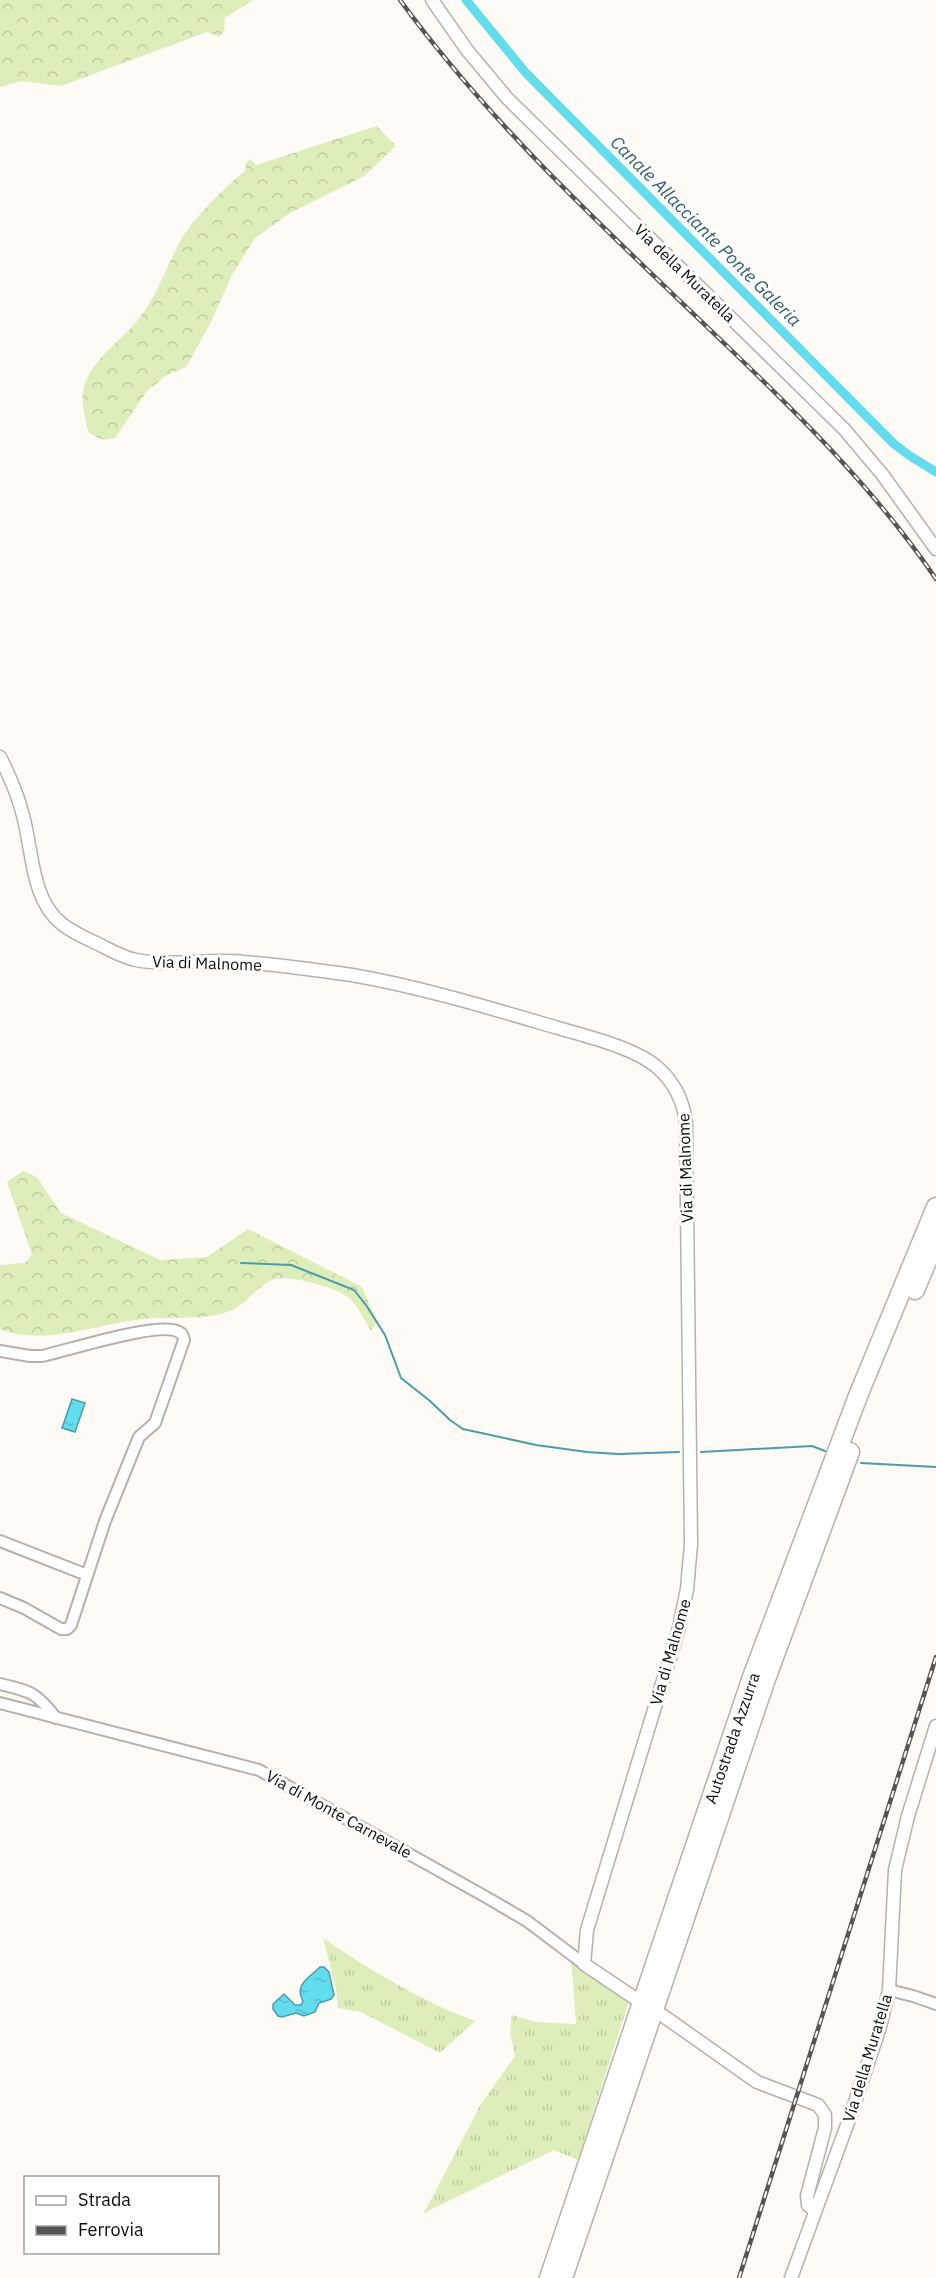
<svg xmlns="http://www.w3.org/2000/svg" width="936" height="2278" viewBox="0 0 936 2278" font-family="'IBM Plex Sans',sans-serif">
<defs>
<pattern id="grass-tufts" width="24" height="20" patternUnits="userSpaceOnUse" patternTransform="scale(1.5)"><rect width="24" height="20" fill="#deeebb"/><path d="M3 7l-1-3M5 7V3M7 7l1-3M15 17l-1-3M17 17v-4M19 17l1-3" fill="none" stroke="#bdcb9f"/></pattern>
<pattern id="forest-crowns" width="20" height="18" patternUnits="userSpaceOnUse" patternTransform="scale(1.5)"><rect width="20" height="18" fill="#deeebb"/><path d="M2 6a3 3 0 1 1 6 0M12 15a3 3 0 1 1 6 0" fill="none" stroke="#bdcb9f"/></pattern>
<pattern id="water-ripples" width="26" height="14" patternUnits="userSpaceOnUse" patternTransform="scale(1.5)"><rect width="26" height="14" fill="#63dcee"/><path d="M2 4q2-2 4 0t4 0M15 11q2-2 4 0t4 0" fill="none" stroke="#55bccb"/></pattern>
</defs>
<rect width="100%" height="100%" fill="#fefaf6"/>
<g fill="url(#grass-tufts)">
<path d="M323,1938C370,1970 421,2001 475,2021L440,2053L361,2012L338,2008L336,1988Z"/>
<path d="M571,1956L630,1998L578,2160L554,2150L424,2213L481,2104L515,2056L510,2033L512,2015L536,2022L576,2024Z"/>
</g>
<g fill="url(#forest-crowns)">
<path d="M0,0H253L225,18L224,31L219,37L207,32L61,86L21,81L0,87Z"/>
<path d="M377,126L396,146L364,176L290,213L255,238L232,275L210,324L186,367L167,375L147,391L115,438L103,440L89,433C84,414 78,394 88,376C100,354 121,340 137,321C156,298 165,271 178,245C192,219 223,189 245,171L246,163L250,159L256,165Z"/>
<path d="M23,1171L37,1177L61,1213L160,1260L207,1257L248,1229L362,1287L377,1322L371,1331C365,1321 357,1304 348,1297C335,1287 290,1275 274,1279C261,1283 244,1306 230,1311C203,1322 164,1315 135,1320C92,1326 42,1346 0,1329V1265L25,1263L32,1254L7,1182Z"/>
</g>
<g fill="url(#water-ripples)" stroke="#499eaa" stroke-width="1.5">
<path d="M72,1399L85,1403L75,1432L62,1428Z"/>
<path d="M320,1967H324L329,1972L334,1995L331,1999L319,2003L315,2012L304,2016L296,2013L282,2017L278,2016L273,2009V2004L284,1994L295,2005H301L303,2001C294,1984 309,1978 320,1967Z"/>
</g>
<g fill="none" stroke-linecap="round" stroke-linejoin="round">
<g stroke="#499eaa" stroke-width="2">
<path d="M241,1263L291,1265L354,1290L366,1305L385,1335L401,1378L430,1401L450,1420L463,1429L536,1445L587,1452L618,1454L679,1452"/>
<path d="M701,1452L812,1446L825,1451"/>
<path d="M861,1463L936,1467"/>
</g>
<path stroke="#63dcee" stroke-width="9" d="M466,0L526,73L894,444L910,456L936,472"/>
<g stroke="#b5b1ad" stroke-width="14">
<g id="minor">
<path d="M0,1351L30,1356H42C66,1351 161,1320 179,1332C183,1334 183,1336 184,1340L155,1423L139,1437L105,1521L71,1625L67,1629H61L24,1608L0,1598"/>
<path d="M0,1541L87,1575"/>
<path d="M0,1684C31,1691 37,1693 56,1718"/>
<path d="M0,1703L259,1770L486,1897L527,1921L584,1964"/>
<path d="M889,1990L913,1996L936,2004"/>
</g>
</g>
<g stroke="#b5b1ad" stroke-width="15">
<g id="tertiary">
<path d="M432,0L467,50L507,98L844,429L882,474L936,549"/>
<path d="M0,757C9,775 17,792 22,812C33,848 30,899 62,924C72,932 83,937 94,942C107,948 121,957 136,960C171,967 208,958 244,962C280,965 316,970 352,975C421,987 490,1008 558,1028C586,1036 636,1048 658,1068C675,1083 683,1100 686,1122L691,1544L687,1589L679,1628L587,1930L584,1964L636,1999"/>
<path d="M662,2015L757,2082L818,2105L825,2115V2128L807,2196L808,2205L815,2211"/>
<path d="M791,2278L851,2114L880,2027L889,1990L895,1870L908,1816L936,1726"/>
</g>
</g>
<g stroke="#b5b1ad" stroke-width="21">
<g id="motorway">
<path d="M915,1290L936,1240"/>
<path d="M549,2278L752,1677L858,1396L936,1207"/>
<path d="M563,2278L766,1679L850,1452"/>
</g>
</g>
<use href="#minor" stroke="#fff" stroke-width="10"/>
<use href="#tertiary" stroke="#fff" stroke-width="12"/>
<use href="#motorway" stroke="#fff" stroke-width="18"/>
<g stroke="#575552" stroke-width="4.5">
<g id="rail">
<path d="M400,0C494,129 613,236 727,346C803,419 877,492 936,579"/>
<path d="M739,2278L936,1657"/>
</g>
</g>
<use href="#rail" stroke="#fff" stroke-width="2" stroke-dasharray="7" stroke-linecap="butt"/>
</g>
<g text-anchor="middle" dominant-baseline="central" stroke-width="6" stroke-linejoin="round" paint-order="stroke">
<g font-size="16" fill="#0d0c0a" stroke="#fff">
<text transform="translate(685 273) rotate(44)">Via della Muratella</text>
<text transform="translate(207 963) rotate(2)">Via di Malnome</text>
<text transform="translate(685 1168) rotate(-92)">Via di Malnome</text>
<text transform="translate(670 1652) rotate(-74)">Via di Malnome</text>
<text transform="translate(732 1738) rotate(-71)">Autostrada Azzurra</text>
<text transform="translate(339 1814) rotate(29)">Via di Monte Carnevale</text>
<text transform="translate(867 2058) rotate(-73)">Via della Muratella</text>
</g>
<g font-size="18" font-style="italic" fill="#2d6068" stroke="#fff">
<text transform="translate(706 231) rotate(45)">Canale Allacciante Ponte Galeria</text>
</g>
</g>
<rect x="24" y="2176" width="195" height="78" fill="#ffffff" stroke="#9e9e9d" stroke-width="1.5"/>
<rect x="36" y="2196" width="30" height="9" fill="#ffffff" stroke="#9e9e9d" stroke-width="1.5"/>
<text x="78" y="2206" font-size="18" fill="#0d0c0a">Strada</text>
<rect x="36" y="2226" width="30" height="9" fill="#575552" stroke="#9e9e9d" stroke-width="1.5"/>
<text x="78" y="2236" font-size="18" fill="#0d0c0a">Ferrovia</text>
</svg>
